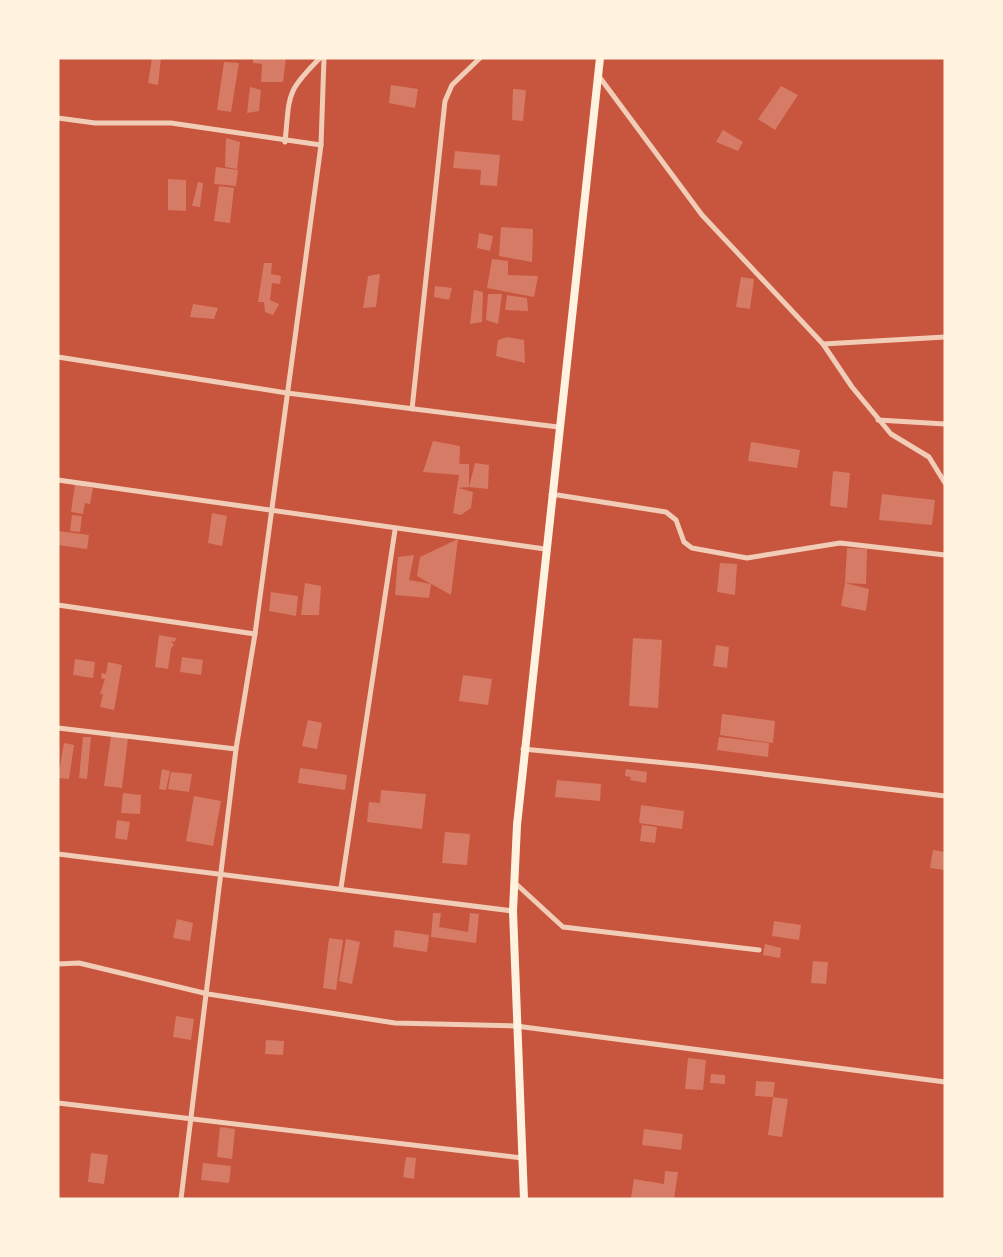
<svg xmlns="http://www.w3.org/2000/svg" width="1003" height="1257" viewBox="0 0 1003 1257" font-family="'Titillium Web',sans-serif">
<rect width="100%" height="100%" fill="#c8553d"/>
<g fill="#d67c66">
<path d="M152,58H161L158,85L148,83Z"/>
<path d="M253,58H286L283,82H261L262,64L253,63Z"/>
<path d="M224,62L239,63L231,112L217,110Z"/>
<path d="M391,85L418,89L415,108L389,103Z"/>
<path d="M781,86L798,95L775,130L758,119Z"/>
<path d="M250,87L261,90L259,111L247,113Z"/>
<path d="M513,89L526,90L523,121L512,120Z"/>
<path d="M723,130L743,142L738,151L716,142Z"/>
<path d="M226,138L240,142L237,169L225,167Z"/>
<path d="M455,151L500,155L497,186L480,185L481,170L453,168Z"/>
<path d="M216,167L238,170L236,186L214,184Z"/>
<path d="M168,179L186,180V211L168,210Z"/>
<path d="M198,182L203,183L200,207L192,206Z"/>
<path d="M219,186L234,188L230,223L214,221Z"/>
<path d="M501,227L533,229L532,262L499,256Z"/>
<path d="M479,233L493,236L490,251L477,248Z"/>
<path d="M492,259L508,261V275L538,276L534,297L487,288Z"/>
<path d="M264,263H272L271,274L281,276L280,284L272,283L270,300L279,304L273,315L265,312L264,302H258Z"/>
<path d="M380,274L376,307L363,308L368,276Z"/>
<path d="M741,277L754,279L750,309L736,307Z"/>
<path d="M435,286L452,288L449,300L434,297Z"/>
<path d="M474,290L483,292L482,322L470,324Z"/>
<path d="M488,294H502L498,324L486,320Z"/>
<path d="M507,295L527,298L528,311L505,310Z"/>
<path d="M193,304L218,308L214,319L190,317Z"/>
<path d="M507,337L524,340L525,363L496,356L498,340Z"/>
<path d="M433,441L460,446L459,472V464H469V487L458,488L473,492L471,508L461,515L453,513L459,475L423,472Z"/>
<path d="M751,442L800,450L797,468L748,461Z"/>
<path d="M475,463L489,465L488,489L469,487Z"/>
<path d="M833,471L850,473L847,508L830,506Z"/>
<path d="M75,484L93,488L90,504L85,503L83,514L71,512Z"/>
<path d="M882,494L935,500L932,525L879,520Z"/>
<path d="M212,513L227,516L222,546L208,543Z"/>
<path d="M72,515L82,516L80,532L70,531Z"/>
<path d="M58,531L89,535L87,549L58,545Z"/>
<path d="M458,539L451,595L417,576L420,557Z"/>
<path d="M847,548L867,549L866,584L845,583Z"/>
<path d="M414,555L409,580L431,584L429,598L395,595L398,557Z"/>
<path d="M720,563L737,564L735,595L717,592Z"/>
<path d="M305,583L321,586L319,615H301Z"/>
<path d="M845,583L869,589L866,611L841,606Z"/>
<path d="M271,592L298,596L296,616L269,611Z"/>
<path d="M159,635L176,638L175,642L171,641L174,645L171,648L168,669L155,667Z"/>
<path d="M633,638L662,640L658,708L629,706Z"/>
<path d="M716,645L729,647L727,668L713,666Z"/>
<path d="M182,657L203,660L201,675L180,672Z"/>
<path d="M75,659L95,662L93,678L73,675Z"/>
<path d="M108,662L122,665L114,710L100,707L103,694H100L105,679L101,678L102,673L106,674Z"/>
<path d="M463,675L492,679L488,705L459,701Z"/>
<path d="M722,714L775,721L773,743L720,735Z"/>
<path d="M308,720L322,723L317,749L302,746Z"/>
<path d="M111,736L128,738L122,788L104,786Z"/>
<path d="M83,737H91L87,779L79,778Z"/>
<path d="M719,737L769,743L768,757L717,750Z"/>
<path d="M64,743L74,745L69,779L58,778Z"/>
<path d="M300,768L347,775L345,790L298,783Z"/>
<path d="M162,769L170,771L166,790L159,789Z"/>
<path d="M626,769L647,772L646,783L630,780L631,777L625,776Z"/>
<path d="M171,772L192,774L189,792L168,789Z"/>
<path d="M557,780L601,784L600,801L555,797Z"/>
<path d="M381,790L426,794L422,829L367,822L369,802L380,803Z"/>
<path d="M123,793L141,795L140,814L121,813Z"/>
<path d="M194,796L221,801L213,846L186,841Z"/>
<path d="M641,805L684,811L682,829L639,823Z"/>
<path d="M117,820L130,822L127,840L115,838Z"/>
<path d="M642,825L657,827L655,843L640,841Z"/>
<path d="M445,832L470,834L467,865L442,863Z"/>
<path d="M933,850L945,852V870L930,868Z"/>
<path d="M433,913H441L439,927L468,932L470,913L479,914L476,943L431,937Z"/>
<path d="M177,919L193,923L190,941L173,938Z"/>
<path d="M774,921L801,925L799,940L772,936Z"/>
<path d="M395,930L429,935L427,952L393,947Z"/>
<path d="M329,938L343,940L336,990L323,988Z"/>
<path d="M346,939L360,942L352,984L339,981Z"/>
<path d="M765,944L781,948L780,958L763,955Z"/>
<path d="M813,961L828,962L826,984L811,983Z"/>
<path d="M176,1016L194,1019L191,1040L173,1037Z"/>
<path d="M266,1040L284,1041L283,1055L265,1054Z"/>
<path d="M688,1058L706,1060L703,1090L685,1089Z"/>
<path d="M711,1074L725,1075V1084L710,1083Z"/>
<path d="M756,1081L775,1082L773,1097L755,1096Z"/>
<path d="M773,1097L788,1099L782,1137L768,1135Z"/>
<path d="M220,1127L235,1129L232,1159L217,1157Z"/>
<path d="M644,1129L683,1134L681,1150L642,1145Z"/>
<path d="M91,1153L108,1155L104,1184L88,1182Z"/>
<path d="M406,1157L416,1158L414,1179L403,1177Z"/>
<path d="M203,1163L231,1166L229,1183L201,1180Z"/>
<path d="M665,1171L678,1172L674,1199L631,1198L634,1179L664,1184Z"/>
</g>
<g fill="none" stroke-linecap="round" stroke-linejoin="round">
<g stroke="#f1ccb7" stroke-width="5">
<path d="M598,75L702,215L823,344L852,387L891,434L929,457L945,483"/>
<path d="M58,118L95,123H171L321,145"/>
<path d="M285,142C290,94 285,93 320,58"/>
<path d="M823,344L945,337"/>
<path d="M58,357L287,393L558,427"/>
<path d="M412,409L445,101L452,85L480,58"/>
<path d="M878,420L945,424"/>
<path d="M58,480L545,549"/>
<path d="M551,494L666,512L676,520L684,542L692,548L747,558L840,543L945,555"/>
<path d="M58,605L255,634"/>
<path d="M58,728L236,749"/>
<path d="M523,749L697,766L945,796"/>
<path d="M58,854L513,911"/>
<path d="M514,882L563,927L759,950"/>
<path d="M341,888L395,530"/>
<path d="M58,964L79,963L208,994L395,1023L516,1026L945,1082"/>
<path d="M58,1103L522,1158"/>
<path d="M181,1199L236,749L255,634L321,145L324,58"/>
</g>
<path stroke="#fff3e0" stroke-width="8" d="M524,1199L513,911L517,825L600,58"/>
</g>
<rect width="1003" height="1257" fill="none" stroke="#fff3e0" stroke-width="119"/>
</svg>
